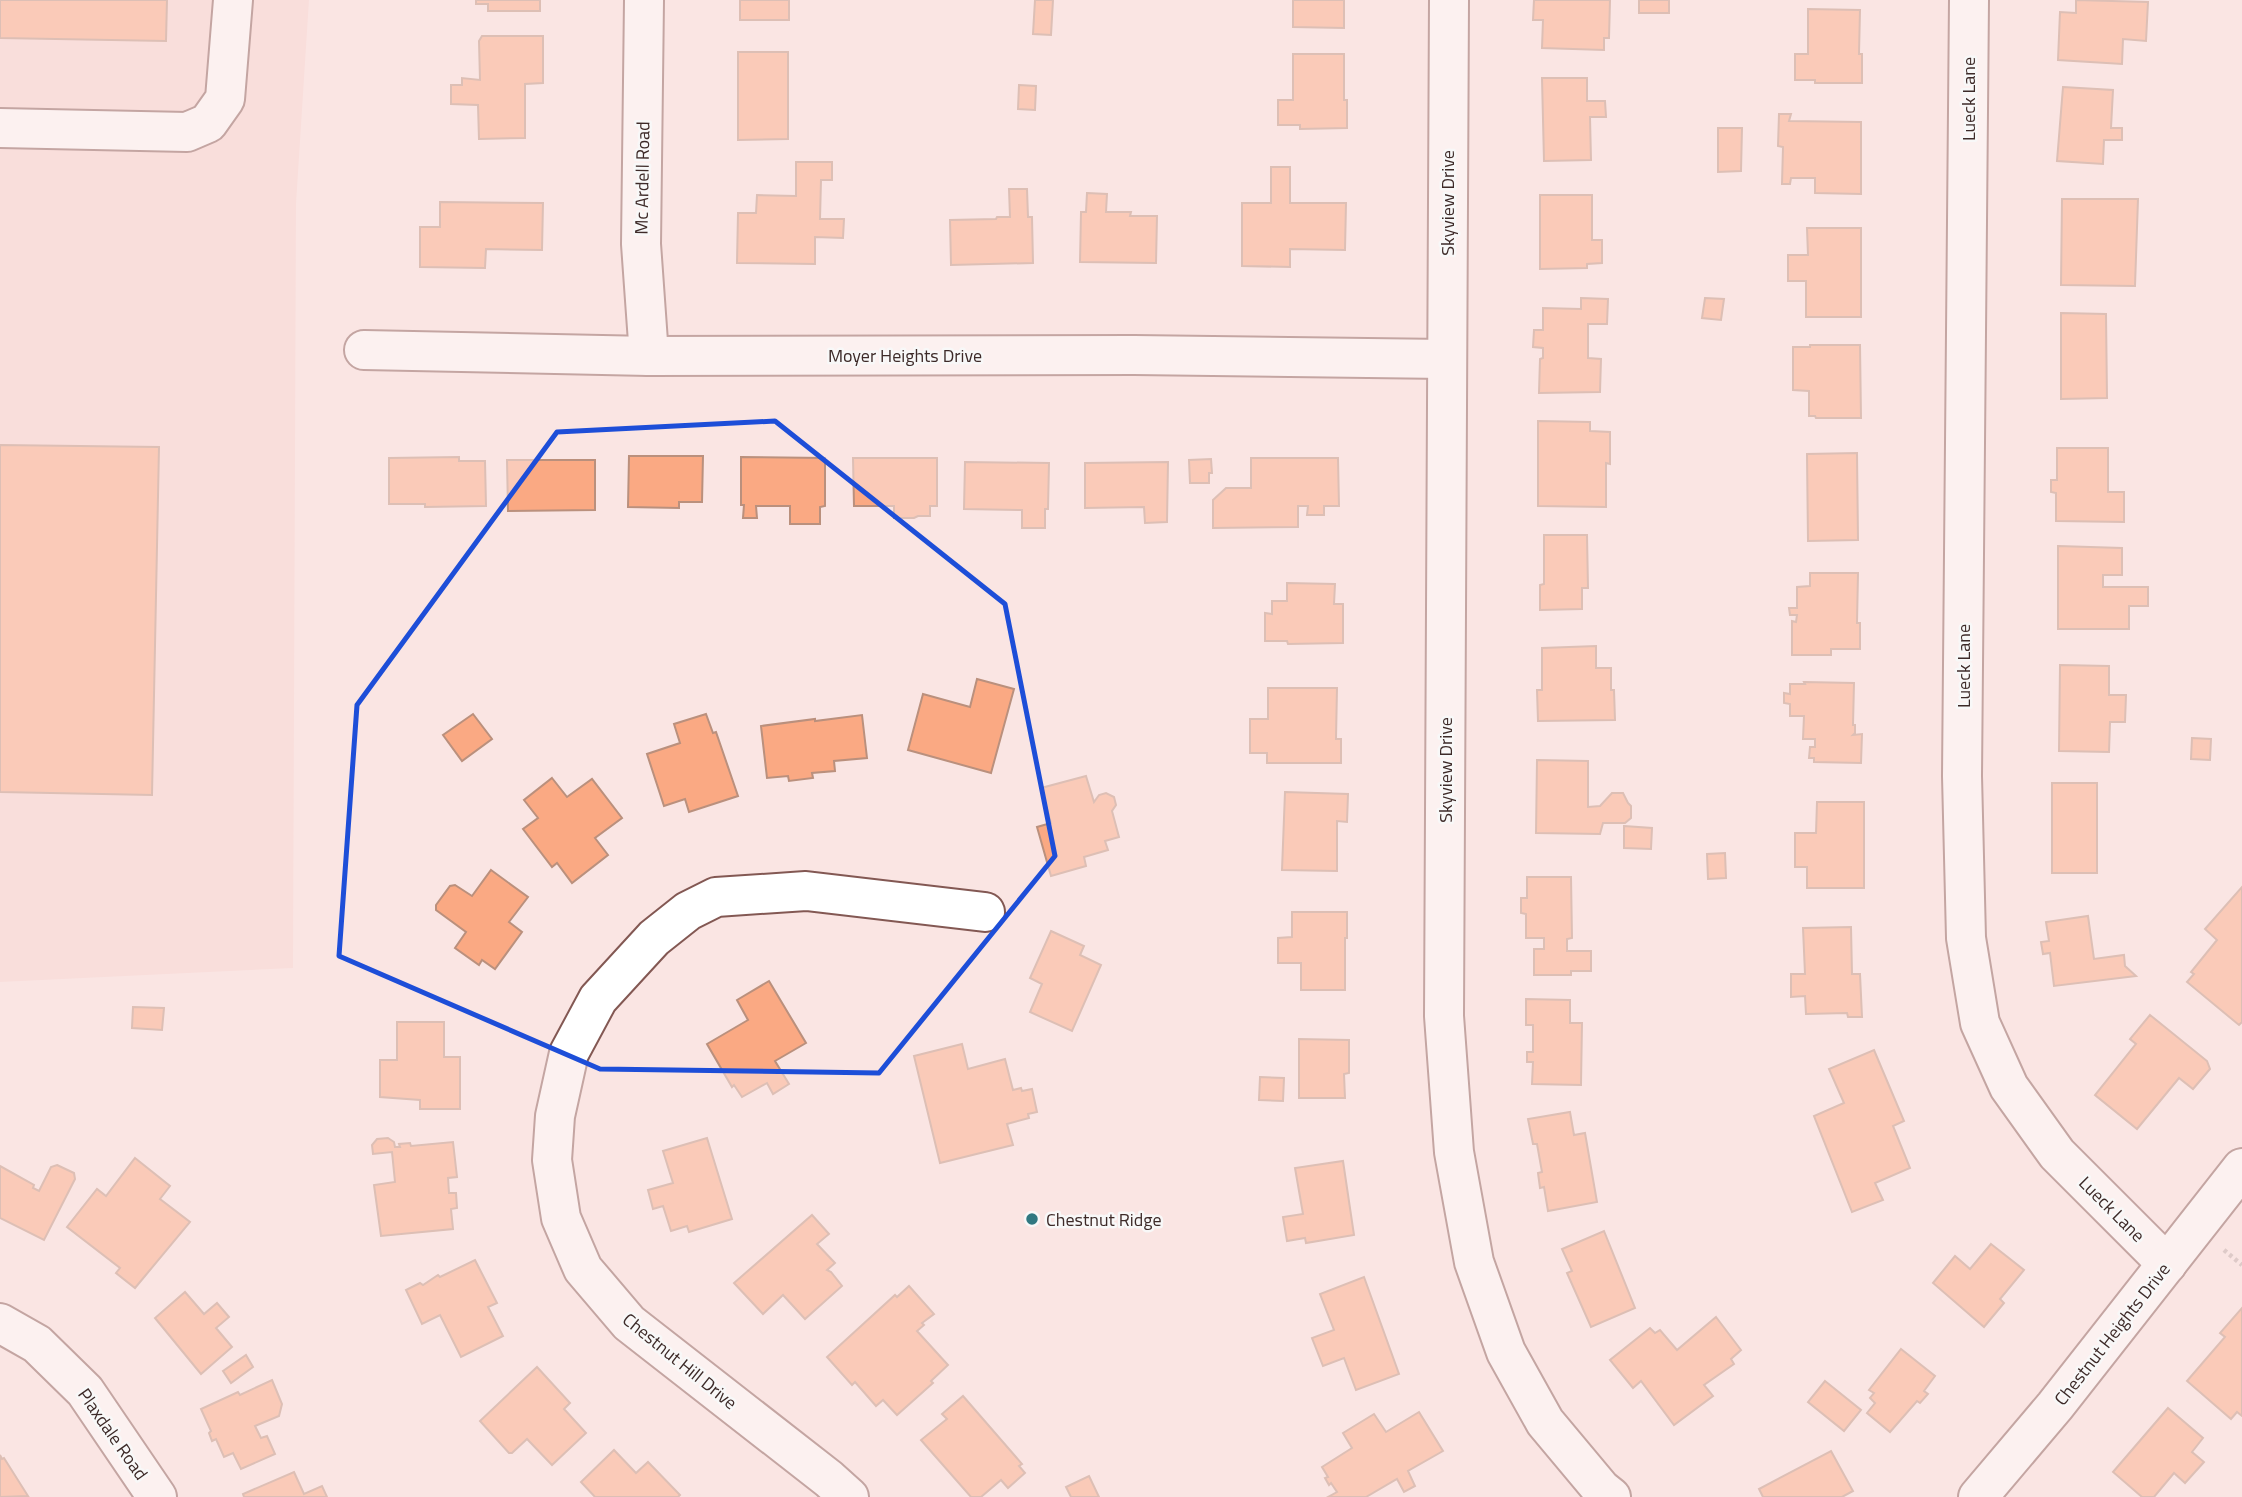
<svg xmlns="http://www.w3.org/2000/svg" width="2242" height="1497" viewBox="0 0 2242 1497" font-family="'Titillium Web',sans-serif">
<rect width="100%" height="100%" fill="#fae5e3"/>
<path fill="#f9d5d1" d="M0,0H309L296,204L293,968L0,982Z"/>
<g fill="#faa983" stroke="#ba907d" stroke-width="2">
<path d="M0,0H167L166,41L0,38Z"/>
<path d="M476,0H540V11H488V4H476Z"/>
<rect x="740" y="0" width="49" height="20"/>
<path d="M1035,0H1053L1051,35L1033,34Z"/>
<path d="M1293,0H1344V28L1293,27Z"/>
<path d="M1534,0H1610L1609,38H1604V50L1542,48L1543,20H1533Z"/>
<rect x="1639" y="0" width="30" height="13"/>
<path d="M2076,0L2148,2L2146,41L2123,39L2122,64L2058,60L2060,12L2076,13Z"/>
<path d="M1808,9L1860,10L1859,54H1862V83H1815V80H1795V54H1808Z"/>
<path d="M482,36H543V83L525,84V138L479,139L478,105L451,104V85H462V78L480,80L479,41Z"/>
<path d="M738,52H788V139L738,140Z"/>
<path d="M1293,54H1344V100H1347V128L1300,129V125H1278V100H1293Z"/>
<path d="M1542,78H1587V101H1605L1606,117H1590L1591,160L1544,161Z"/>
<path d="M1019,85L1036,86L1035,110L1018,109Z"/>
<path d="M2063,87L2113,90L2111,128H2122V140H2104L2103,164L2057,161Z"/>
<path d="M1779,114H1791L1789,121L1861,122V194L1815,193V178H1791L1790,184H1782L1783,147L1778,146Z"/>
<path d="M1718,128H1742L1741,171L1718,172Z"/>
<path d="M796,162H832V180H821L820,219H844L843,238L815,237V264L737,263L738,213H756L757,195L796,196Z"/>
<path d="M1271,167H1290V203H1346L1345,250L1290,249V267L1242,266V203H1271Z"/>
<path d="M1009,189H1027L1028,217H1032L1033,263L951,265L950,220L996,219L997,217H1010Z"/>
<path d="M1087,193L1107,194L1106,212H1131L1130,216H1157L1156,263L1080,262L1081,212H1086Z"/>
<path d="M1540,195H1592V240H1602V263L1587,264V268L1540,269Z"/>
<path d="M2062,199H2138L2135,286L2061,285Z"/>
<path d="M440,202L543,203L542,250L486,249L485,268L420,267V227H440Z"/>
<path d="M1807,228H1861V317H1806V281H1788V255H1808Z"/>
<path d="M1581,298L1608,299L1607,324H1588V358L1601,359L1600,392L1539,393L1540,359L1543,358V348L1533,347L1534,330H1543V308L1581,309Z"/>
<path d="M1705,298L1724,299L1721,320L1702,318Z"/>
<path d="M2061,313L2106,314L2107,398L2061,399Z"/>
<path d="M1810,345H1860L1861,418H1816L1815,416H1809V391L1793,390V347H1810Z"/>
<path d="M1538,421L1590,422V431L1610,432V464L1606,463V507L1538,506Z"/>
<path d="M0,445L159,447L152,795L0,792Z"/>
<path d="M2057,448H2108V492H2124V522L2056,521V493L2051,492V480H2057Z"/>
<path d="M1857,453L1858,540L1808,541L1807,454Z"/>
<path d="M629,456H703L702,502H679V508L628,507Z"/>
<path d="M459,457V461H485L486,506L425,507V504H389V458Z"/>
<path d="M741,457L825,458V506L820,507V524H790V506H756L757,518H743L744,505H741Z"/>
<path d="M853,458H937V506H930V516H918L914,518H894V506H854Z"/>
<path d="M1251,458H1338L1339,506H1324V515H1307L1308,506H1298V527L1213,528V500L1226,488H1251Z"/>
<path d="M1211,459L1212,473H1209V483H1190L1189,460Z"/>
<path d="M507,460H595V510L508,511Z"/>
<path d="M965,462L1049,463L1048,509H1045V528H1022V510L964,509Z"/>
<path d="M1168,462L1167,522L1145,523L1144,507L1085,508V463Z"/>
<path d="M1544,535H1587L1588,588H1582V609L1540,610V585L1544,584Z"/>
<path d="M2058,546L2122,548V575H2103V587H2148V606H2129V629H2058Z"/>
<path d="M1810,573H1858L1857,623H1860V649H1831V655H1792V621L1796,622L1797,615H1790L1789,608H1797V587L1810,586Z"/>
<path d="M1287,583L1335,584L1334,604H1343V643L1288,644L1287,641H1265V613L1272,614V601H1287Z"/>
<path d="M1596,646V668H1611V690H1614L1615,720L1538,721L1537,690H1542V648Z"/>
<path d="M2060,665L2109,666V695H2126L2125,722H2110L2109,752L2059,751Z"/>
<path d="M977,679L1014,689L991,773L908,750L923,694L970,707Z"/>
<path d="M1804,682L1854,683L1853,725H1855V733L1853,735L1862,734L1861,763L1814,762V758H1809L1810,747H1815V739H1803L1804,716H1790V704L1784,703V693L1790,694V684H1805Z"/>
<path d="M1268,688H1337L1336,739H1341V763H1267V753H1250V719H1268Z"/>
<path d="M473,714L492,739L462,761L443,735Z"/>
<path d="M706,714L713,733L716,732L738,796L689,812L685,799L664,806L647,754L680,743L674,724Z"/>
<path d="M862,715L867,758L834,761L835,771L812,773L813,778L789,781L788,776L767,778L761,726L815,719V721Z"/>
<path d="M2192,738L2211,739L2210,760L2191,759Z"/>
<path d="M1537,760L1588,761V807L1600,806L1612,793H1623L1628,803L1631,806V818L1625,823H1603L1600,834L1536,833Z"/>
<path d="M1086,776L1094,802L1099,795L1106,793L1114,797L1116,805L1112,811L1119,837L1105,841L1108,850L1084,857L1086,866L1051,876L1037,827L1051,823L1041,788Z"/>
<path d="M552,778L567,797L592,779L622,818L595,838L608,855L572,883L557,863L552,867L523,829L538,818L524,800Z"/>
<rect x="2052" y="783" width="45" height="90"/>
<path d="M1285,792L1348,794L1347,822L1337,821V871L1282,870Z"/>
<path d="M1817,802H1864V888H1807V867H1795V833H1816Z"/>
<path d="M1624,826L1652,828L1651,849L1624,848Z"/>
<path d="M1725,853L1726,878L1708,879L1707,854Z"/>
<path d="M491,870L528,897L509,922L522,932L495,969L482,960L479,965L455,948L466,932L436,910V905L450,886L455,885L472,896Z"/>
<path d="M1527,877H1571L1572,938L1567,939V951H1591V971H1571V975H1534V949H1544V938H1526V914L1521,913V898H1527Z"/>
<path d="M2242,887V1022L2239,1025L2187,982L2194,974L2191,972L2217,940L2205,929Z"/>
<path d="M1292,912H1347V938H1345V990H1301V963H1278V938L1292,937Z"/>
<path d="M2088,916L2094,959L2124,955L2125,966L2136,976L2054,986L2050,953L2043,954L2041,942L2049,941L2046,922Z"/>
<path d="M1851,927L1852,974H1860L1862,1017H1848L1847,1013L1806,1014L1805,996L1791,997V974H1805L1803,928Z"/>
<path d="M1051,931L1084,946L1080,955L1101,965L1072,1031L1030,1012L1042,984L1030,978Z"/>
<path d="M769,981L806,1043L775,1061L789,1084L773,1094L767,1083L742,1097L734,1085L732,1087L707,1044L748,1020L737,1000Z"/>
<path d="M1526,999L1570,1000V1023H1582L1581,1085L1532,1084L1533,1062H1527V1052H1533V1025H1526Z"/>
<path d="M133,1007L164,1008L162,1030L132,1028Z"/>
<path d="M2150,1015L2207,1061L2210,1069L2193,1089L2179,1078L2137,1129L2095,1095L2136,1044L2130,1039Z"/>
<path d="M397,1022H444V1057H460V1109H420V1100L380,1097V1060H397Z"/>
<path d="M1299,1039L1349,1040V1073L1344,1074L1345,1098H1299Z"/>
<path d="M962,1044L968,1069L1005,1059L1013,1090L1021,1088L1022,1091L1032,1089L1037,1112L1028,1114L1029,1118L1007,1124L1013,1145L940,1163L914,1056Z"/>
<path d="M1874,1050L1904,1121L1893,1126L1910,1168L1875,1183L1883,1200L1852,1212L1814,1116L1844,1103L1829,1069Z"/>
<path d="M1260,1077L1284,1078L1283,1101L1259,1100Z"/>
<path d="M1570,1112L1574,1135L1585,1133L1597,1202L1548,1211L1544,1187L1540,1188L1538,1173L1542,1172L1537,1144H1533L1528,1119Z"/>
<path d="M388,1138L394,1142L395,1147H400L399,1144L410,1143L411,1146L453,1142L457,1177L448,1178L449,1193H456L457,1208L451,1209L453,1229L381,1236L374,1185L395,1182L392,1152L373,1154L372,1145L377,1139Z"/>
<path d="M707,1138L732,1219L689,1232L687,1226L671,1231L663,1206L653,1209L648,1190L673,1183L663,1151Z"/>
<path d="M135,1158L170,1186L160,1199L190,1222L135,1288L116,1273L120,1268L67,1227L97,1189L106,1196Z"/>
<path d="M1343,1161L1354,1235L1306,1243L1305,1238L1287,1241L1283,1217L1303,1214L1295,1168Z"/>
<path d="M57,1165L74,1173L75,1179L44,1240L0,1218V1166L34,1185L33,1188L39,1191L51,1167Z"/>
<path d="M812,1215L829,1234L817,1244L835,1263L827,1270L831,1272L842,1286L805,1319L783,1295L763,1314L734,1283Z"/>
<path d="M1604,1231L1635,1308L1591,1327L1567,1273L1572,1271L1562,1249Z"/>
<path d="M1991,1244L2024,1270L2000,1299L2004,1303L1984,1327L1933,1283L1955,1256L1970,1269Z"/>
<path d="M475,1260L497,1303L488,1307L503,1336L461,1357L440,1315L422,1324L406,1290L420,1283L423,1285L438,1275L440,1277Z"/>
<path d="M1364,1277L1399,1374L1356,1390L1344,1358L1323,1366L1312,1338L1334,1330L1320,1294Z"/>
<path d="M909,1286L934,1314L922,1323L924,1325L917,1331L948,1365L931,1381L933,1383L897,1415L883,1400L876,1406L855,1382L852,1385L827,1357L895,1295L897,1297Z"/>
<path d="M185,1292L204,1314L217,1303L229,1317L216,1328L232,1347L201,1374L155,1318Z"/>
<path d="M2242,1308V1416L2237,1412L2231,1419L2187,1381L2225,1337L2220,1333Z"/>
<path d="M1716,1317L1741,1350L1731,1359L1734,1364L1704,1385L1713,1396L1674,1425L1641,1381L1633,1388L1610,1360L1650,1328L1655,1333L1660,1330L1677,1350Z"/>
<path d="M1901,1349L1935,1376L1924,1391L1928,1394L1920,1403L1917,1401L1890,1432L1867,1413L1875,1403L1870,1398L1874,1393L1869,1390Z"/>
<path d="M246,1355L253,1367L231,1383L223,1371Z"/>
<path d="M537,1367L570,1403L564,1409L586,1433L552,1465L527,1439L512,1453H509L480,1421Z"/>
<path d="M272,1380L282,1404L279,1416L255,1426L261,1438L267,1436L275,1454L241,1469L233,1453L224,1457L216,1439L212,1441L209,1433L211,1431L201,1409L238,1392L240,1395Z"/>
<path d="M1825,1381L1861,1410L1844,1431L1808,1402Z"/>
<path d="M963,1396L1022,1464L1019,1466L1025,1473L1008,1488L1001,1480L981,1497H971L921,1440L947,1419L942,1414Z"/>
<path d="M2168,1408L2203,1438L2192,1452L2204,1462L2185,1483L2174,1473L2154,1497H2142L2113,1472Z"/>
<path d="M1419,1412L1443,1451L1408,1471L1415,1486L1404,1492L1397,1479L1366,1497H1328L1337,1492L1331,1483L1329,1485L1325,1478L1328,1477L1322,1467L1352,1448L1343,1433L1374,1414L1386,1432Z"/>
<path d="M614,1450L636,1473L648,1462L680,1495L678,1497H595L581,1482Z"/>
<path d="M1831,1451L1853,1491L1842,1497H1763L1759,1489Z"/>
<path d="M0,1455L2,1459L4,1458L28,1496L0,1497Z"/>
<path d="M294,1472L304,1494L322,1486L327,1497H244L243,1494Z"/>
<path d="M1089,1476L1099,1497H1071L1066,1487Z"/>
</g>
<g fill="none" stroke-linecap="round" stroke-linejoin="round">
<g stroke="#835853" stroke-width="42">
<g id="minor">
<path d="M644,0L641,244L649,356"/>
<path d="M1449,0L1444,1016L1454,1152L1474,1262L1506,1352L1545,1422L1601,1489L1611,1497"/>
<path d="M1969,0L1962,776L1966,938L1980,1023L2009,1087L2057,1154L2167,1264"/>
<path d="M0,128L187,132L208,123L225,99L233,0"/>
<path d="M364,350L649,356L1134,355L1446,359"/>
<path d="M0,1323L37,1344L85,1391L157,1497"/>
<path d="M849,1497L829,1479L629,1323L583,1269L561,1218L552,1160L555,1116L569,1053L598,999L654,938L688,911L716,897L806,891L985,912"/>
<path d="M1978,1497L2055,1406L2242,1168"/>
</g>
</g>
<path stroke="#bca8a6" stroke-width="4.5" stroke-dasharray="3.5 3.5" stroke-linecap="butt" d="M2224,1250L2242,1265"/>
<use href="#minor" stroke="#fff" stroke-width="38"/>
</g>
<path d="M0 0H2242V1497H0ZM775,421L1005,604L1055,856L879,1073L600,1069L339,956L357,705L557,432Z" fill="#fae5e3" fill-opacity=".55" fill-rule="evenodd"/>
<path fill="none" stroke="#1d4ed8" stroke-width="5" stroke-linejoin="round" d="M775,421L1005,604L1055,856L879,1073L600,1069L339,956L357,705L557,432Z"/>
<circle fill="#307881" stroke="#f8f8f8" stroke-width="2.5" cx="1032" cy="1219" r="7"/>
<g text-anchor="middle" dominant-baseline="central" stroke-width="5" stroke-linejoin="round" paint-order="stroke">
<g font-size="18" fill="#3d2a28" stroke="#f8f8f8">
<text transform="translate(1968 99) rotate(-90)">Lueck Lane</text>
<text transform="translate(642 178) rotate(-89)">Mc Ardell Road</text>
<text transform="translate(1447 203) rotate(-90)">Skyview Drive</text>
<text x="905" y="355">Moyer Heights Drive</text>
<text transform="translate(1963 666) rotate(-90)">Lueck Lane</text>
<text transform="translate(1445 770) rotate(-90)">Skyview Drive</text>
<text transform="translate(2112 1209) rotate(45)">Lueck Lane</text>
<text transform="translate(2112 1334) rotate(-52)">Chestnut Heights Drive</text>
<text transform="translate(680 1361) rotate(39)">Chestnut Hill Drive</text>
<text transform="translate(113 1434) rotate(55)">Plaxdale Road</text>
</g>
<g font-size="18" fill="#3d2a28" stroke="#f8f8f8" text-anchor="start">
<text x="1046" y="1219">Chestnut Ridge</text>
</g>
</g>
</svg>
